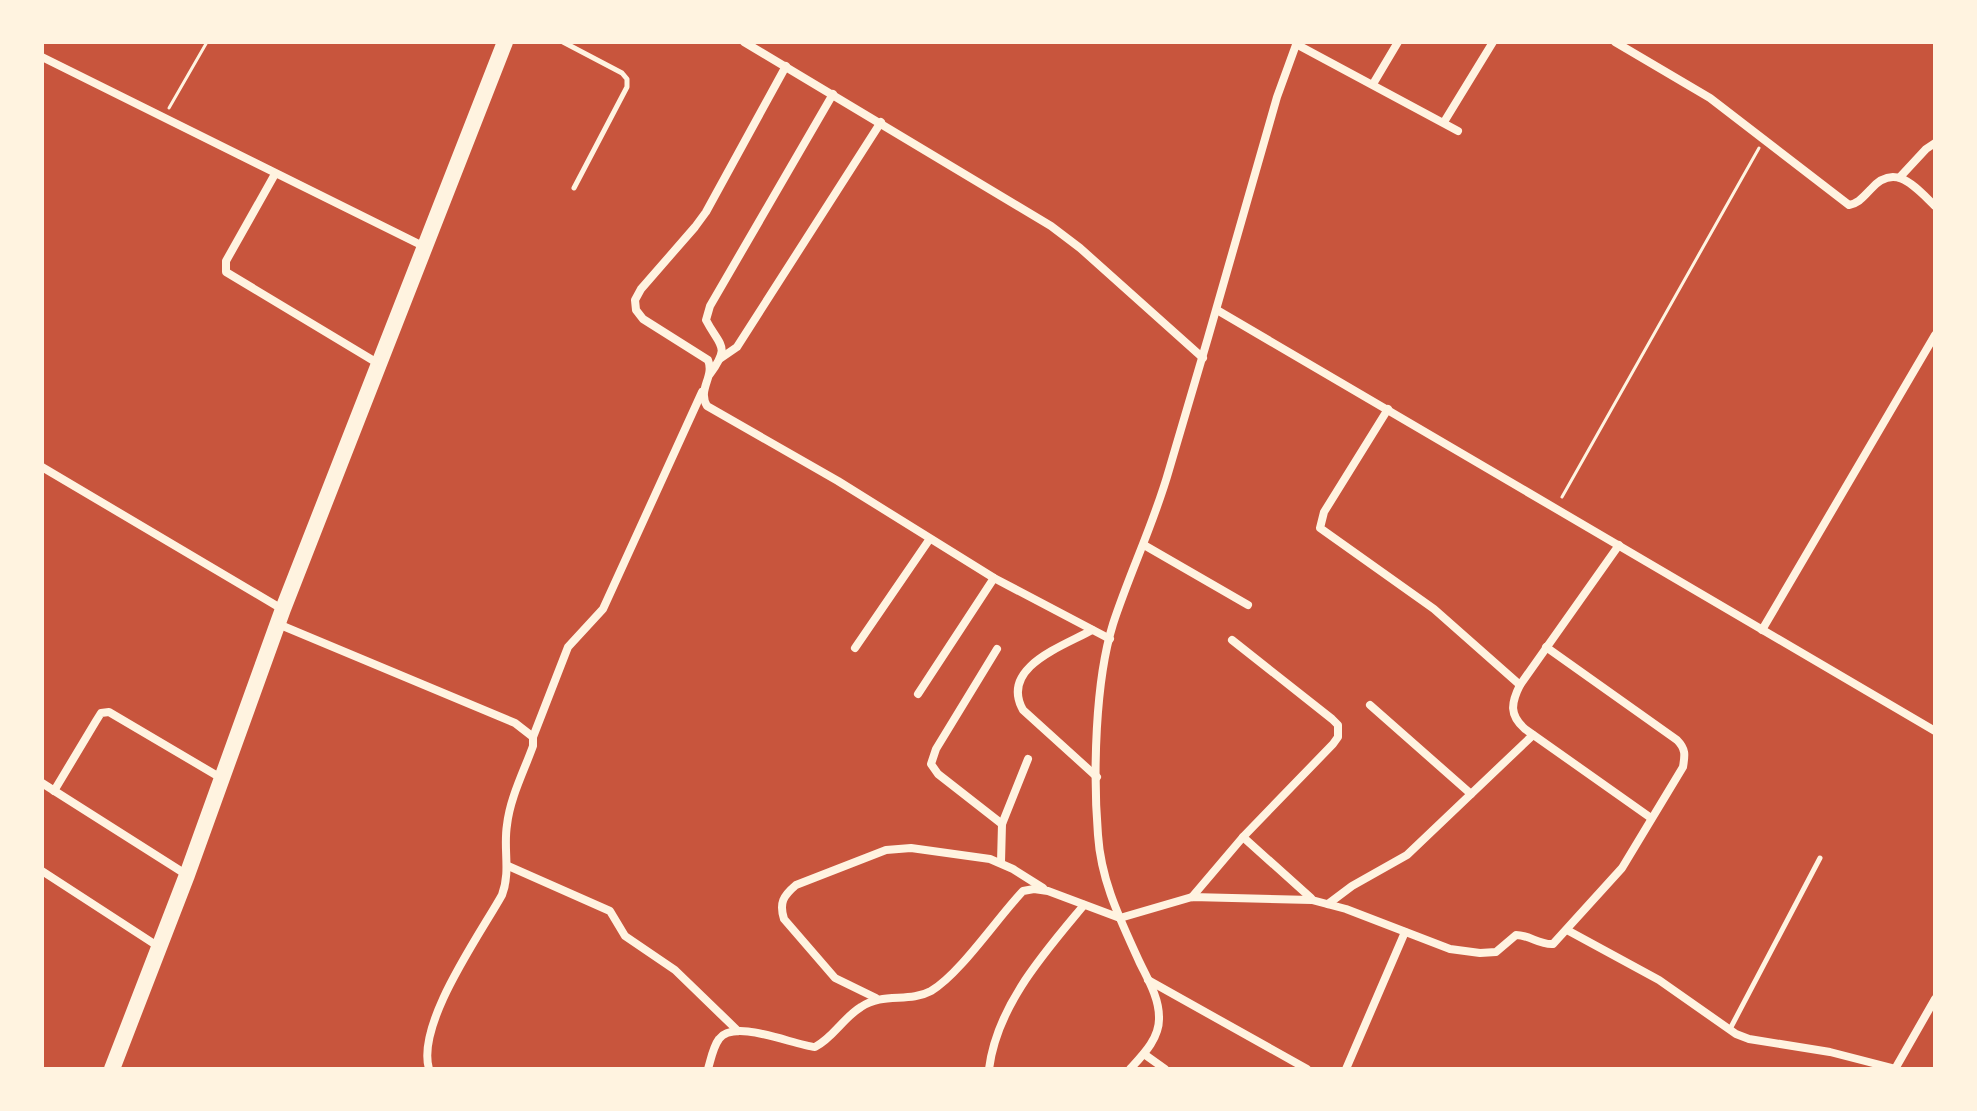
<svg xmlns="http://www.w3.org/2000/svg" width="1977" height="1111" viewBox="0 0 1977 1111" font-family="Arial,sans-serif">
<rect width="100%" height="100%" fill="#c8553d"/>
<g fill="none" stroke-linecap="round" stroke-linejoin="round">
<g stroke="#fff3e0" stroke-width="3">
<path d="M169,108L207,42"/>
<path d="M1562,497L1759,148"/>
</g>
<g stroke="#fff3e0" stroke-width="5">
<path d="M563,42L622,73L627,79V87L574,188"/>
<path d="M1730,1029L1820,858"/>
</g>
<g stroke="#fff3e0" stroke-width="8">
<path d="M744,42L1051,226L1080,248L1203,358"/>
<path d="M1615,42L1710,98L1849,205C1859,203 1863,197 1870,190C1895,161 1915,187 1935,206"/>
<path d="M1296,44L1458,131"/>
<path d="M42,57L425,247"/>
<path d="M786,66L706,212L695,227L641,289L635,300L636,310L643,319L708,360C715,377 697,389 707,406L838,481L994,578L1110,639"/>
<path d="M1373,84L1398,42"/>
<path d="M1444,122L1493,42"/>
<path d="M275,174L226,261V272L379,364"/>
<path d="M1900,177L1926,149L1935,143"/>
<path d="M1217,310L1935,731"/>
<path d="M721,358L737,347L881,122"/>
<path d="M710,374C731,345 720,347 706,320L710,306L833,94"/>
<path d="M1388,409L1324,512L1320,528L1434,609L1520,685"/>
<path d="M42,467L282,609"/>
<path d="M1144,545L1248,605"/>
<path d="M1619,545L1520,685C1511,703 1509,715 1525,729L1651,818"/>
<path d="M278,624L515,723L533,737V746C524,771 510,798 507,825C503,849 511,871 502,895C479,936 416,1024 429,1069"/>
<path d="M1092,630C1064,646 999,667 1023,710L1097,777"/>
<path d="M1762,630L1935,335"/>
<path d="M855,648L929,540"/>
<path d="M997,649L936,749L931,764L938,774L1002,824"/>
<path d="M918,694L994,578"/>
<path d="M1370,705L1471,794"/>
<path d="M533,737L568,647L603,609L702,392"/>
<path d="M42,783L187,875"/>
<path d="M54,791L96,721L101,713L109,712L221,778"/>
<path d="M1243,837L1311,898"/>
<path d="M1001,862L1002,824L1028,759"/>
<path d="M508,866L610,911L625,936L675,970L738,1031"/>
<path d="M42,871L159,947"/>
<path d="M1192,897L1243,837L1333,744L1338,737V725L1332,719L1232,640"/>
<path d="M1328,904L1352,886L1407,855L1533,735"/>
<path d="M1567,930L1659,980L1736,1034L1749,1039L1830,1052L1896,1069"/>
<path d="M1148,980L1307,1069"/>
<path d="M876,998L835,978L784,919C779,903 783,896 796,885L886,850L911,848L990,859L1013,869L1043,888"/>
<path d="M1144,1054L1165,1069"/>
<path d="M708,1069C711,1059 713,1047 719,1039C734,1018 793,1045 815,1047C833,1038 843,1018 861,1007C883,992 909,1003 931,991C960,974 998,917 1023,891L1034,889L1048,891L1120,918L1192,897L1312,900L1346,909L1450,949L1480,953L1496,952L1516,935C1530,935 1539,945 1553,944L1622,868L1683,767C1685,755 1686,749 1677,740L1546,647"/>
<path d="M989,1069C997,1005 1045,952 1084,905"/>
<path d="M1130,1069C1143,1055 1160,1038 1159,1017C1159,997 1147,978 1139,961C1120,919 1101,881 1098,835C1093,774 1095,682 1113,624C1130,572 1154,523 1169,470C1206,346 1242,221 1277,97L1297,42"/>
<path d="M1346,1069L1405,932"/>
<path d="M1895,1069L1935,999"/>
</g>
<path stroke="#fff3e0" stroke-width="16" d="M112,1069L187,875L283,609L505,42"/>
</g>
<rect width="1977" height="1111" fill="none" stroke="#fff3e0" stroke-width="88"/>
</svg>
